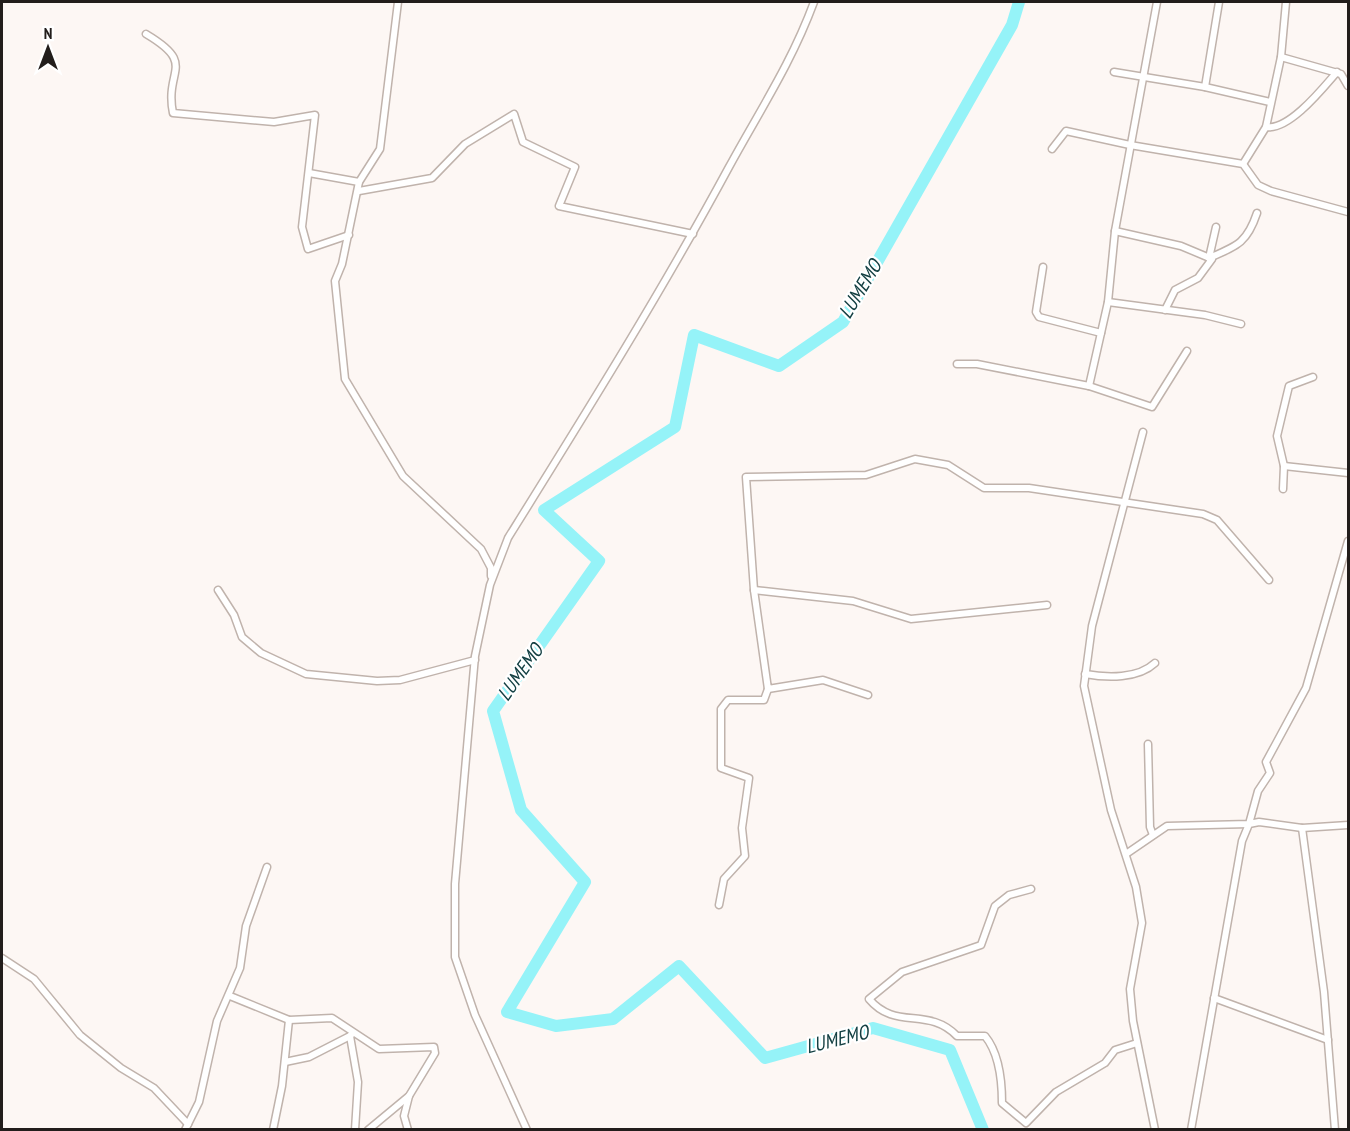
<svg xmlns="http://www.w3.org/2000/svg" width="1350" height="1131" viewBox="0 0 1350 1131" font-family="'PT Sans Narrow',sans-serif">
<rect width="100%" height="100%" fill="#fdf7f4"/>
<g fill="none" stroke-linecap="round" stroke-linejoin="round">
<path stroke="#95f3f8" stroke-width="12" d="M983,1130L950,1050L873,1028L765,1058L679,966L613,1019L556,1026L507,1012L585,882L521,810L493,711L599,561L544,510L675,427L694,335L779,366L843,322L1012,25L1019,2"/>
<g stroke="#c0b3ac" stroke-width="9">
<g id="minor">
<path d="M398,2L380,149L359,182L342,264L335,281L345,379L403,476L481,549L491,568V576"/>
<path d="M146,34C198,65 164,69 173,113L274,122L315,115L302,227L308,249L349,235"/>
<path d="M1281,57L1341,74L1348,86"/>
<path d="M1114,72L1205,87L1270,102"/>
<path d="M1205,87L1219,2"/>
<path d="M1266,127C1289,131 1323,88 1337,72"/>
<path d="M1052,149L1066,131L1130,145L1243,164L1258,185L1271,191L1348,212"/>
<path d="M1243,164L1266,127L1281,57L1286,2"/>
<path d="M309,173L359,182"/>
<path d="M359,191L432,178L465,144L514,114L523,142L575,167L559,206L693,234"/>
<path d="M1115,231L1181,246L1212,259L1198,278L1175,290L1165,310"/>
<path d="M1209,258C1237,246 1247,243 1257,213"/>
<path d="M1209,258L1216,227"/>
<path d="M1043,267L1036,312L1039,317L1101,333"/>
<path d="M1108,302L1205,315L1241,324"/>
<path d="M957,364H977L1089,386L1152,407L1187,351"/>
<path d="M1089,386L1108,302L1115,231L1157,2"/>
<path d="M1143,432L1092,626L1084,686L1111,810L1136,887L1142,923L1130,989L1133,1021L1155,1130"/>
<path d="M1284,466L1348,473"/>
<path d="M1283,489L1284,466L1277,436L1289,386L1313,377"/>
<path d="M218,590L234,615L242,637L261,653L306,674L377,681L400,680L475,660"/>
<path d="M754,590L853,601L911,619L1047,605"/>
<path d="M1085,674C1107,678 1138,679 1155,663"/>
<path d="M868,695L823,680L768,689L754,590L746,477L866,475L915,459L948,465L984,488H1029L1203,514L1217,520L1269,580"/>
<path d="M1148,744L1150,827L1153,835"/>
<path d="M1302,828L1324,992L1335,1130"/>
<path d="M1126,854L1167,826L1249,824L1258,791L1270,773L1266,762L1306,688L1348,541"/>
<path d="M1031,889L1009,895L995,906L981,945L902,972L869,999C896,1031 928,1006 957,1036H985C999,1053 1002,1081 1002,1103L1026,1123L1056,1092L1105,1063L1115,1050L1137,1043"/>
<path d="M719,905L724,879L745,856L742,828L749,778L721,768V709L728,700H764L768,689"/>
<path d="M2,958L34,979L80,1035L121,1068L154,1088L188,1124"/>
<path d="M230,996L289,1020L332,1018L379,1049L434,1047L435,1053L409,1096L368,1130"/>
<path d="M1214,998L1328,1040"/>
<path d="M353,1033L350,1036L358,1082L355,1130"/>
<path d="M285,1062L309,1057L350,1036"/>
<path d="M185,1130L199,1102L217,1021L240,968L246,926L267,867"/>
<path d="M273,1130L282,1086L289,1020"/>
<path d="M408,1130L404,1116L409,1096"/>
<path d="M527,1130L475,1015L455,957V884L475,656L490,585L508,538C584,416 661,293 729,167C760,110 791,64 814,2"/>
<path d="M1191,1130L1242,841L1249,824L1259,822L1302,828L1348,825"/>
</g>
</g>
<use href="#minor" stroke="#fff" stroke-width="6"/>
</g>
<g text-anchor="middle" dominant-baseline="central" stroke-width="4.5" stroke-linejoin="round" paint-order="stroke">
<g font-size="20" font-style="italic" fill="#144043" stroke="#fff">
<text transform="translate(860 289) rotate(-59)">LUMEMO</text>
<text transform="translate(520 672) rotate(-55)">LUMEMO</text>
<text transform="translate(837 1039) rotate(-14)">LUMEMO</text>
</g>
</g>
<rect width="1350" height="1131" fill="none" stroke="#221d1b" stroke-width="6"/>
<g transform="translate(48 48)" stroke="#ffffff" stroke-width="4.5" paint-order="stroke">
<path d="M0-4.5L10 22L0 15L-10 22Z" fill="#221d1b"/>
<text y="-9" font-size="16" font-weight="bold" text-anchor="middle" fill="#221d1b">N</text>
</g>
</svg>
